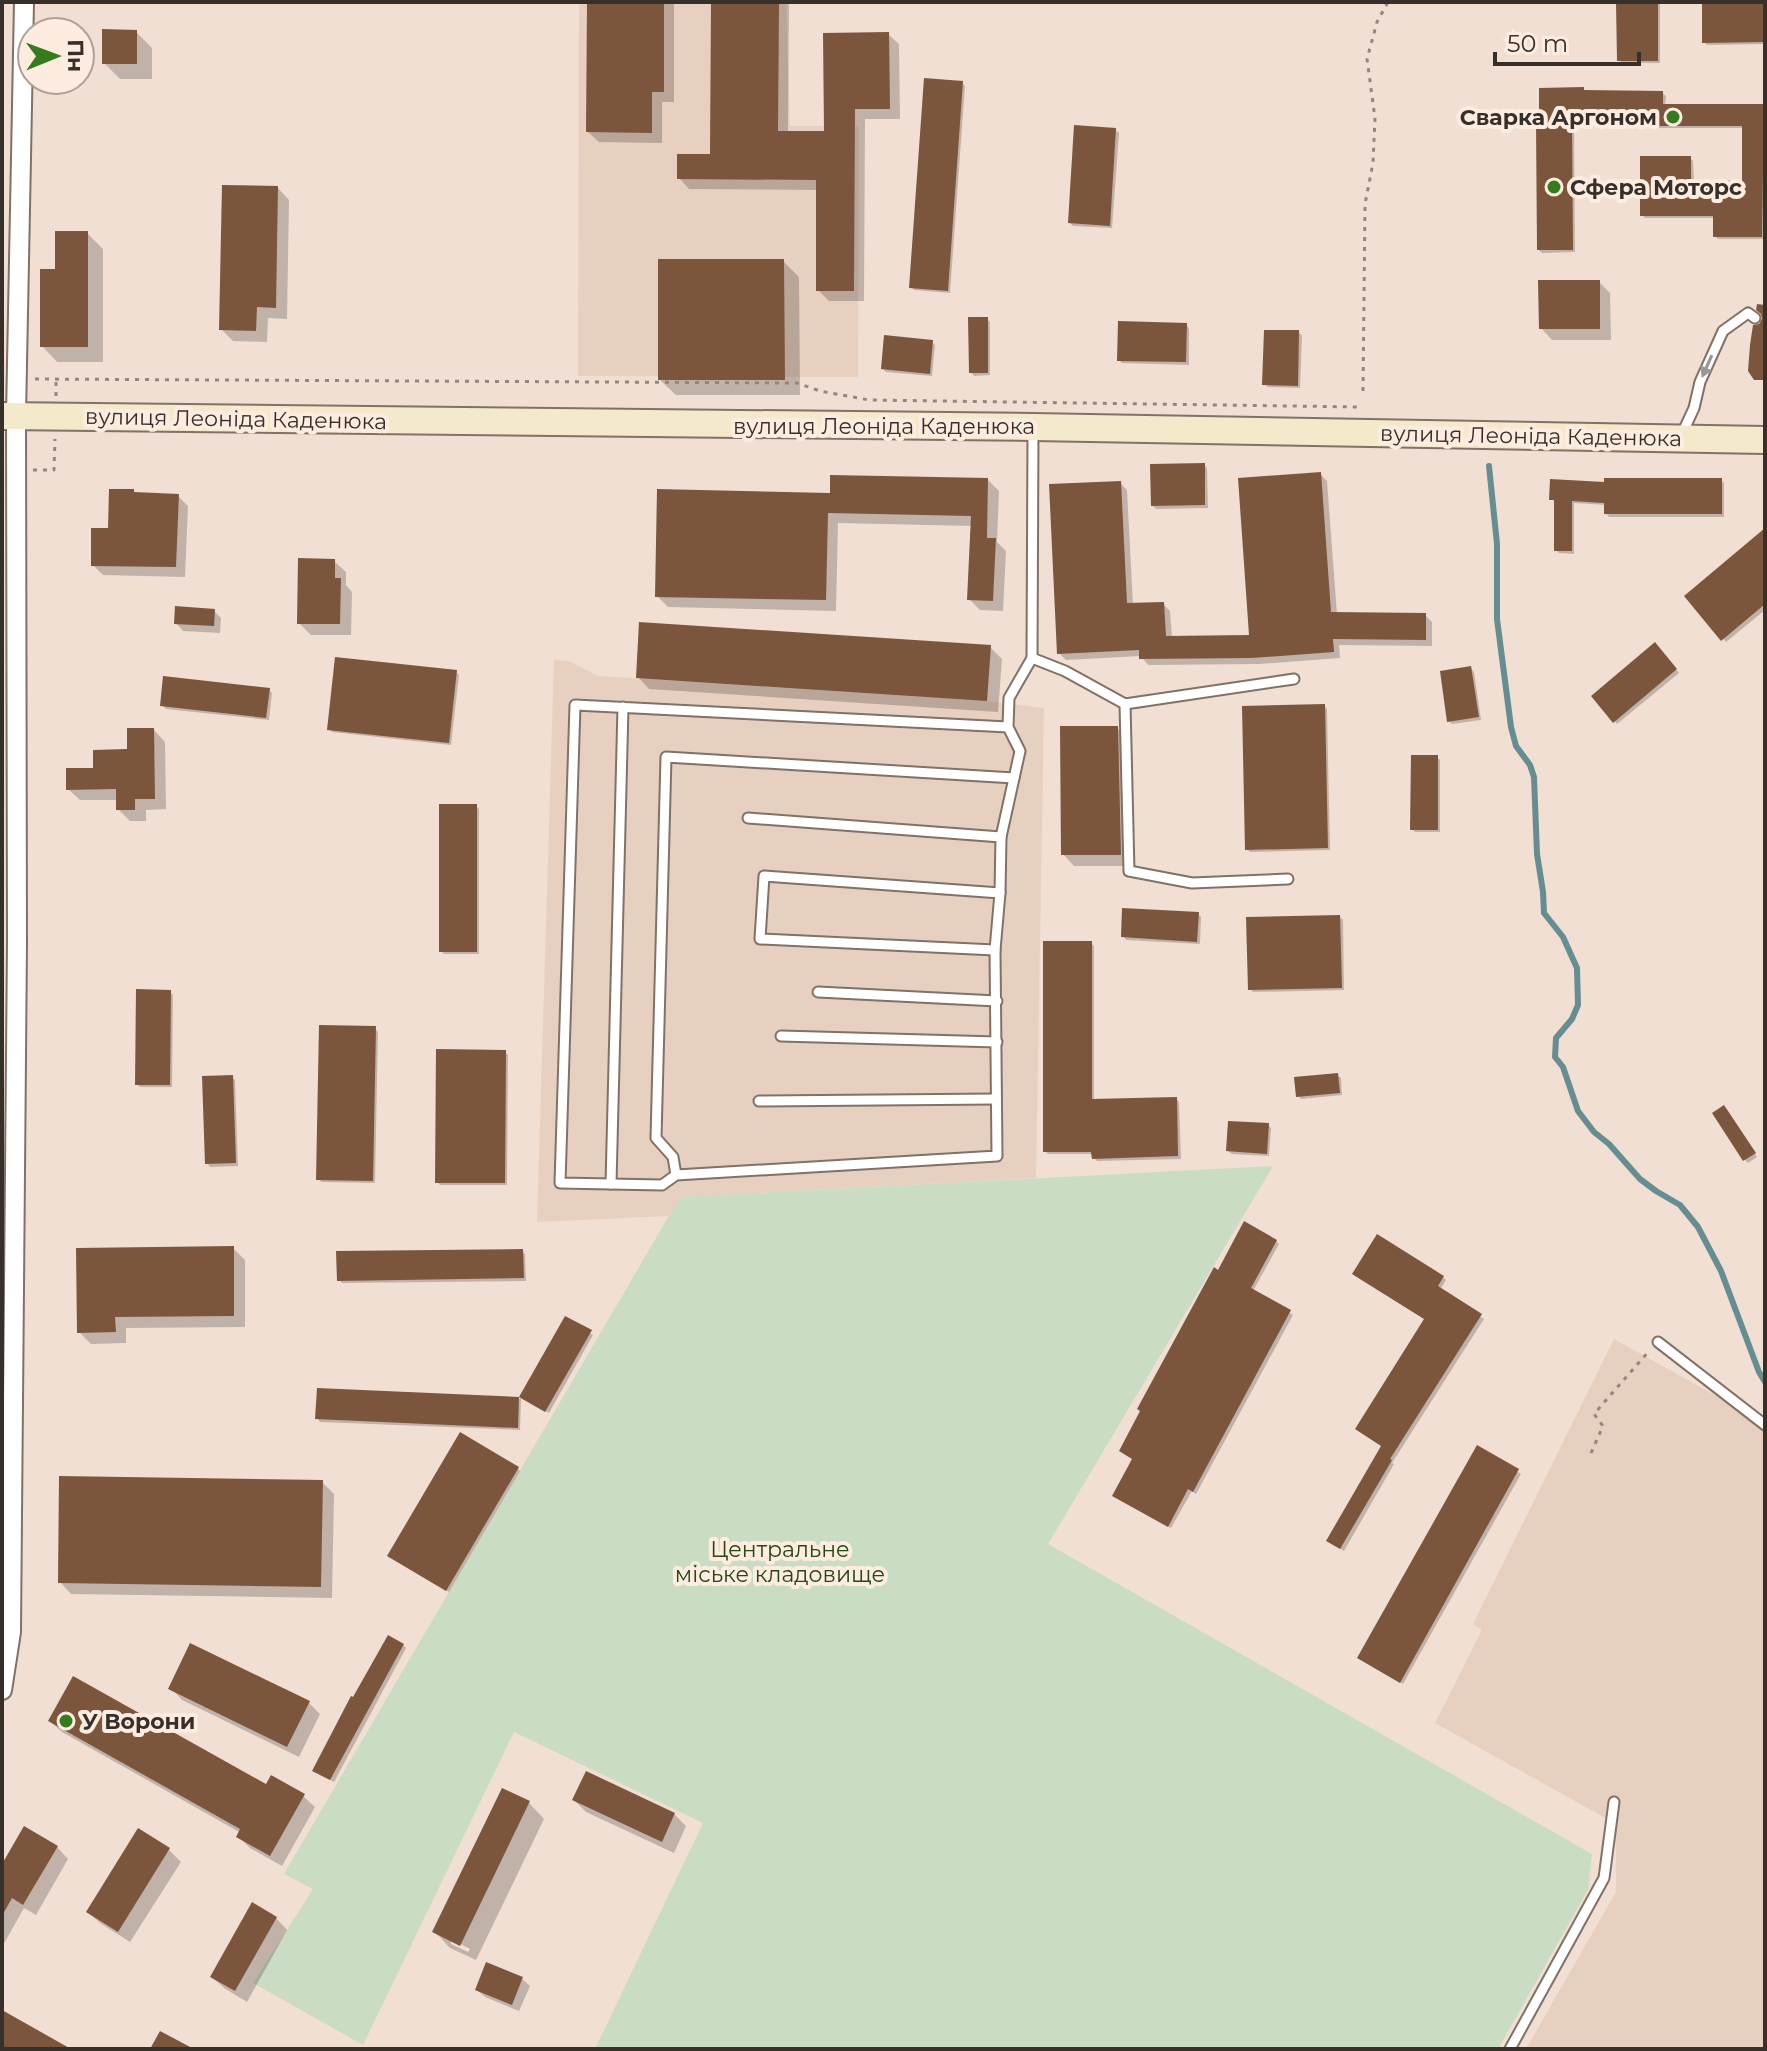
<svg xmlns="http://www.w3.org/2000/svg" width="1767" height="2051" viewBox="0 0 1767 2051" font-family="Montserrat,sans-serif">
<rect width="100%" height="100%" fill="#f1dfd3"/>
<g fill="#e8d0c0">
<path d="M579,2H786L790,126H859L858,377L578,376Z"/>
<path d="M554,660L569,661L598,676L987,701L1044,708L1036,1178L681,1197L669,1216L537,1222Z"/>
<path d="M1614,1339L1765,1423V2049H1526L1616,1892V1824L1435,1723L1482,1630L1473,1624Z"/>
</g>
<path fill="#cadcc4" d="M1273,1166L1048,1544L1592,1854L1588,1890L1498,2049H595L703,1823L514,1732L363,2045L253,1983L313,1889L284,1874L680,1197Z"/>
<g fill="#0003" fill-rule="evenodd">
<path d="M589,2H674V102H662V143L599,142L588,132Z"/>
<path d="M713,2H789L788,133H826L888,34L899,44L900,119H865L864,301H829L818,290V190L689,189L679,178L712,156Z"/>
<path d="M1618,2H1660V63H1622L1619,60Z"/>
<path d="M1704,2H1765V44L1707,45L1704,42Z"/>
<path d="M136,32L152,48V79H120L104,63Z"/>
<path d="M962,83L965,86L950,293L914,290L911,287Z"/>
<path d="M1583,89L1586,92L1662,93L1666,96L1665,106H1763L1765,108V239H1718L1715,236V218H1645L1642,215L1690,158L1693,161L1694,182L1744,183V128H1616L1612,125V121L1574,122L1575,252L1542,253L1539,250L1538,125Z"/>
<path d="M1115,130L1119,133L1112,228L1073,226L1070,223Z"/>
<path d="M278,188L289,200L287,319L268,318L267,342L233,341L222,330Z"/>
<path d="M87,233L103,249V362H57L42,346L57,271Z"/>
<path d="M783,261L799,277L800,395H676L660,380Z"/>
<path d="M1599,282L1610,293L1611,340H1552L1541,328Z"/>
<path d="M987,319L990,322V375L974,376L971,372Z"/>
<path d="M1186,325L1189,328V365L1122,363L1119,360Z"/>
<path d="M1299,332L1302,336L1300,388L1268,387L1264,384Z"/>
<path d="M932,342L935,345L932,376L886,372L883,369Z"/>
<path d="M1204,465L1207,468L1208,508L1156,509L1153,506Z"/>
<path d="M1320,474L1327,481L1337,614L1425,615L1432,622V646L1339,645L1340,658L1259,664L1148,665L1141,656L1066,660L1059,653L1120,483L1127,490L1133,605L1163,604L1170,611L1172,638L1251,637Z"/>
<path d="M988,480L999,491L997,542L1006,551L1003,611L980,610L969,599L972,526L838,523L836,611L668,607L657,596L832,495Z"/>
<path d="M1721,480L1724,483V517H1609L1606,513V505L1574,503V554L1559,553L1556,550V502L1551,499L1606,484Z"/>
<path d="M134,491L136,494L178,496L188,506L185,577L103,575L93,565L110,530Z"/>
<path d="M1765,531V610L1726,642L1687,596Z"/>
<path d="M334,561L346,572V585L352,592L351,635H311L299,623Z"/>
<path d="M214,611L221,618L220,633L183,631L176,623Z"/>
<path d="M1655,645L1679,673L1617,724L1593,696Z"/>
<path d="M990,647L1002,659L998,712L649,689L638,677Z"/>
<path d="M1471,668L1474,672L1481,720L1452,724L1449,721Z"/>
<path d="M456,672L459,675L451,745L332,732L329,729Z"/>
<path d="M269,690L272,693L269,720L166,709L163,706Z"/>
<path d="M1324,706L1327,709L1330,850L1250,852L1247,849Z"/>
<path d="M1117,728L1129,739L1132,866H1074L1063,854Z"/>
<path d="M154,730L165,742L166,809L146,810V821H130L118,809V800H80L68,789L95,770L129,751Z"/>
<path d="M1437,757L1440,760V832H1415L1412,829Z"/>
<path d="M476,806L479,809V954H444L441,951Z"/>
<path d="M1198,914L1201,917L1200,944L1126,940L1123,936Z"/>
<path d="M1340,917L1343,920L1344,990L1253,992L1250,989Z"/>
<path d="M1091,943L1094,946V1101L1176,1099L1179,1102L1181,1159L1097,1161L1094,1158V1154H1048L1045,1151Z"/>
<path d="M170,992L173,995L172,1087H140L137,1084Z"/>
<path d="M375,1028L378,1032L375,1183L322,1182L318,1179Z"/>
<path d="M505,1052L508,1055L507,1185H440L437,1182Z"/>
<path d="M1337,1075L1341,1078L1342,1095L1301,1099L1298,1096Z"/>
<path d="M232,1077L235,1080L238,1166L210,1167L207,1163Z"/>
<path d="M1727,1110L1757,1157L1748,1163L1745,1160Z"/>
<path d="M1268,1125L1271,1128L1269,1156L1232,1154L1228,1151Z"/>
<path d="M1276,1241L1279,1244L1253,1291L1293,1315L1196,1494L1192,1491L1171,1528L1118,1498L1219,1272Z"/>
<path d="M233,1248L245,1260V1327L126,1328V1343L91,1344L79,1332Z"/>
<path d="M522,1251L525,1254L526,1281L342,1283L339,1280Z"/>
<path d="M1357,1277H1443L1446,1280L1440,1290L1484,1319L1392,1463L1394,1464L1344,1551L1331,1543L1383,1447L1426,1320Z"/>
<path d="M566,1318L593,1335L549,1413L521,1398L520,1430L320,1422L317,1418L318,1390L520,1399Z"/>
<path d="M1478,1448L1521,1474L1403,1684L1363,1661Z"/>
<path d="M517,1468L520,1471L449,1592L393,1559Z"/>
<path d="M322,1482L334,1494L332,1598L71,1594L60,1582Z"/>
<path d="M403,1645L406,1648L334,1782L318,1773Z"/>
<path d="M171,1688L308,1702L320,1714L299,1757L182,1700Z"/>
<path d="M50,1721L267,1787L303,1796L315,1807L282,1866L250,1848L238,1836L241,1833L62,1732Z"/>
<path d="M574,1800L674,1814L686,1826L674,1853L586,1812Z"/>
<path d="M529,1803L544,1819L476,1960L450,1948L435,1932ZM451,1939L470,1949L468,1952L451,1944Z"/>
<path d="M139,1831L169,1850L181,1862L130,1942L100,1923L88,1912Z"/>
<path d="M57,1847L68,1859L36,1915L24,1908L2,1947V1865Z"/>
<path d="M276,1918L287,1930L247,2002L224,1988L212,1977Z"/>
<path d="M522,1979L530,1986L519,2011L485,1997L477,1990Z"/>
</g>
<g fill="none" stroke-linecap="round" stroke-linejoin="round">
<path stroke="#668d91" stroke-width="6" d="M1489,466L1497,544V619L1511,727L1516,746L1530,765L1534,777L1537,854L1543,892L1544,913L1563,937L1577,968L1578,1005L1572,1019L1556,1038L1555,1057L1563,1067L1578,1111L1594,1132L1609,1144L1640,1179L1656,1191L1680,1205L1698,1227L1721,1271L1759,1372L1765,1382"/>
</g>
<g fill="#7b563c">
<path d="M587,2H664V92H652V133L586,132Z"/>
<path d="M711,2H779L778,131H824L823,33L889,32L890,109H855L854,291H816V180L677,179V154H710Z"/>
<path d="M1616,2H1658V61H1617Z"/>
<path d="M1702,2H1765V42L1702,43Z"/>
<path d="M102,29L137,30V64H102Z"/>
<path d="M924,78L963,81L948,291L909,288Z"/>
<path d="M1584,87V90L1663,91V104H1764L1762,237H1713V216H1640V156H1691V180L1742,181V126H1610V119L1572,120L1573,250H1537L1536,123H1539V88Z"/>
<path d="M1074,125L1116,128L1110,226L1068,223Z"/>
<path d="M222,185L278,186L276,308L257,307L256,331L219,330Z"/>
<path d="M55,231H88V347H40V269H55Z"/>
<path d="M658,259H784L785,380H658Z"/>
<path d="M1538,280H1600V329H1539Z"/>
<path d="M1757,304L1765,305V380H1754L1748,371L1750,345L1753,325L1759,324L1762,319L1761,314L1756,310Z"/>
<path d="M968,317H988V373H969Z"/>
<path d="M1118,321L1187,323L1186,362L1117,361Z"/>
<path d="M1264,330H1299L1298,386L1262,385Z"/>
<path d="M884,335L933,340L930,374L881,369Z"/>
<path d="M1205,463V505L1151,506L1150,464Z"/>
<path d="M1321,472L1331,612L1426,613V640L1333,639L1334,652L1251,658L1139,659V650L1057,654L1049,484L1121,481L1127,603L1164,602L1166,636L1249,635L1238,478Z"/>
<path d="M830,475L988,478L987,538H996L993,601L967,600L971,516L828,513L826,600L655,597L657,489L830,493Z"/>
<path d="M1604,478H1722V514H1604V503L1572,501V551H1554V500H1549L1550,479L1604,482Z"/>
<path d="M109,489H134V492L179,494L176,567L91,566V528H108Z"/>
<path d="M1765,528V604L1721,641L1684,596Z"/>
<path d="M298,558L335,559V578H341L340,624H297Z"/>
<path d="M175,606L215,609L214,626L174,624Z"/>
<path d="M639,622L991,645L987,701L636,678Z"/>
<path d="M1655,642L1677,669L1613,723L1591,696Z"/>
<path d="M335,657L457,670L449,743L327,730Z"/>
<path d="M1471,666L1479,717L1447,722L1440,671Z"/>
<path d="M163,676L270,688L266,718L160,706Z"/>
<path d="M1325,704L1328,848L1245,850L1242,706Z"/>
<path d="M1060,726H1118L1121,855H1061Z"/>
<path d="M127,728H154L155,799H135V810H116V789L66,790V768H93V750L127,749Z"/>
<path d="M1411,755H1438V830H1410Z"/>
<rect x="439" y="804" width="38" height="148"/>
<path d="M1122,908L1199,912L1197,942L1121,937Z"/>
<path d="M1340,915L1342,988L1248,990L1246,917Z"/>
<path d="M1043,941H1092V1099L1177,1097L1178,1156L1092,1159L1091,1152H1043Z"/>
<path d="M136,989L171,990L170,1085H135Z"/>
<path d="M319,1025L376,1026L373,1181L316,1180Z"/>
<path d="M436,1049L506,1050L505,1183H435Z"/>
<path d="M1338,1073L1340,1093L1296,1097L1294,1077Z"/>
<path d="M233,1075L236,1163L205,1164L202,1076Z"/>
<path d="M1724,1105L1756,1153L1743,1161L1712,1113Z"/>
<path d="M1228,1121L1269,1123L1267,1154L1226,1151Z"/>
<path d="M1244,1221L1277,1240L1251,1288L1291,1310L1193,1492L1188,1489L1168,1527L1112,1496L1132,1459L1119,1451L1140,1411L1137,1409L1214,1267L1218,1270Z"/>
<path d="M1377,1234L1444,1276L1438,1286L1482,1314L1390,1459L1392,1460L1340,1549L1326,1541L1381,1446L1355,1429L1424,1319L1352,1274Z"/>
<path d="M234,1246V1316L115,1317L116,1332L77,1333L76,1248Z"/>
<path d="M523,1249L524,1278L337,1281L336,1251Z"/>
<path d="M565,1316L592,1330L545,1412L519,1397Z"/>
<path d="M317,1388L519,1397L518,1428L315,1419Z"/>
<path d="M460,1432L519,1467L446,1591L387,1556Z"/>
<path d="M1477,1445L1519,1469L1400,1683L1357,1658Z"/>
<path d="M59,1476L323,1480L321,1587L58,1583Z"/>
<path d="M388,1635L404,1644L330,1780L312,1771L351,1696L353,1697Z"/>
<path d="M190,1643L310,1701L287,1747L168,1689Z"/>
<path d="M73,1676L266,1784L271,1775L305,1794L270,1856L236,1837L240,1829L48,1721Z"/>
<path d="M586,1771L675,1813L662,1842L572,1800Z"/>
<path d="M502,1788L530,1801L460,1946L432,1932Z"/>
<path d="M24,1826L58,1846L23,1905L12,1898L2,1916V1864Z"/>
<path d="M138,1828L170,1848L118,1932L86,1912Z"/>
<path d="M252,1902L277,1917L235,1991L210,1977Z"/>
<path d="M486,1962L523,1977L512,2005L475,1990Z"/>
<path d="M2,2010L71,2049H2Z"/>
<path d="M160,2031L194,2049H150Z"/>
</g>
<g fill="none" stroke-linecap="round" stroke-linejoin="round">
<g stroke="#817166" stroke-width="13">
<g id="lane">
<path d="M1681,436L1694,408L1700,382L1723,331L1748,313L1755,318"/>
<path d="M1032,658L1065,671L1125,704L1294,679"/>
<path d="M1125,704L1129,871L1192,883L1288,879"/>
<path d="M1008,727L575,705L560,1183L662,1185L676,1175L997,1156L995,950L1000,893L1001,837L1020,751L1008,727L1009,698L1032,658L1033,430"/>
<path d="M748,818L1001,837"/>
<path d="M995,950L760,939L764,876L1000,893"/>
<path d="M818,992L997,1001"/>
<path d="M781,1036L997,1042"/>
<path d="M759,1101L996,1099"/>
<path d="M676,1175L673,1157L656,1138L666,757L1014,778"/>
<path d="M611,1184L623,707"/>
<path d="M1658,1342L1765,1425"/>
<path d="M1510,2049L1604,1878L1614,1802"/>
</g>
</g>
<g stroke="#817166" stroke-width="22">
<path id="street" d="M2,1690L11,1632L17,942L16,416L24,2"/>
</g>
<g stroke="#817166" stroke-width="30">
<path id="secondary" d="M2,416L1033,427L1765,440"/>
</g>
<g stroke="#93867e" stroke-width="3" stroke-dasharray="4 6" stroke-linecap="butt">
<path d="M35,379L797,383L820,391L869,400L1361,407"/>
<path d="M1363,391L1365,204L1373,163L1375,118L1367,59L1377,22L1388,2"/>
<path d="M56,396V380"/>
<path d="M33,470H54L55,439"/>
<path d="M1591,1453L1603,1426L1594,1414L1649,1351"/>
</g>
<use href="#lane" stroke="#fff" stroke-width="9"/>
<use href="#street" stroke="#fff" stroke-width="18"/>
<use href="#secondary" stroke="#f4e9ca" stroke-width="26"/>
</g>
<defs><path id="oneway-solid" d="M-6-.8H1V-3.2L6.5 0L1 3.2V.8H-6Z" transform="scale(2)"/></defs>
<use fill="#9a9794" href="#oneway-solid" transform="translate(1707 366) rotate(114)"/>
<g fill="#367c1f" stroke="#ffece0" stroke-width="3">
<circle cx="1673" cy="117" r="8"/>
<circle cx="1554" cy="187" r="8"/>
<circle cx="66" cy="1721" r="8"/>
</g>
<g text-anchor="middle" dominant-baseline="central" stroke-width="8" stroke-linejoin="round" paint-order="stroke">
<g font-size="22" font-weight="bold" fill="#362f2a" stroke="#ffece0" text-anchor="start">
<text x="1657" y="117" text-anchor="end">Сварка Аргоном</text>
<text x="1570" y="187">Сфера Моторс</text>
<text x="82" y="1721">У Ворони</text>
</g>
<g font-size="22" fill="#362f2a" stroke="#ffece0">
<text transform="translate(236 419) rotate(1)">вулиця Леоніда Каденюка</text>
<text x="884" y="426">вулиця Леоніда Каденюка</text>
<text transform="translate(1531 436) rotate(1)">вулиця Леоніда Каденюка</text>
</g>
<g font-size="22" fill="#234812" stroke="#ffece0">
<text x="780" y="1549">Центральне<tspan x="780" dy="25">міське кладовище</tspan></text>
</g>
</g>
<rect width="1767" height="2051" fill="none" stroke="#362f2a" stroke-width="8"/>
<g transform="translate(56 56) rotate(89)"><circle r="38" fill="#ffece0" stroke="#afa097" stroke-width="2"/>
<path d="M0-6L14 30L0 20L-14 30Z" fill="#367c1f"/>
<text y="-12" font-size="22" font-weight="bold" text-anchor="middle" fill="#362f2a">Пн</text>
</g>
<path d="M1495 52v12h144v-12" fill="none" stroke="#362f2a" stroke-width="4"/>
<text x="1507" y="52" font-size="24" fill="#362f2a" stroke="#ffece0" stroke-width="6" paint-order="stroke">50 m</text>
</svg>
